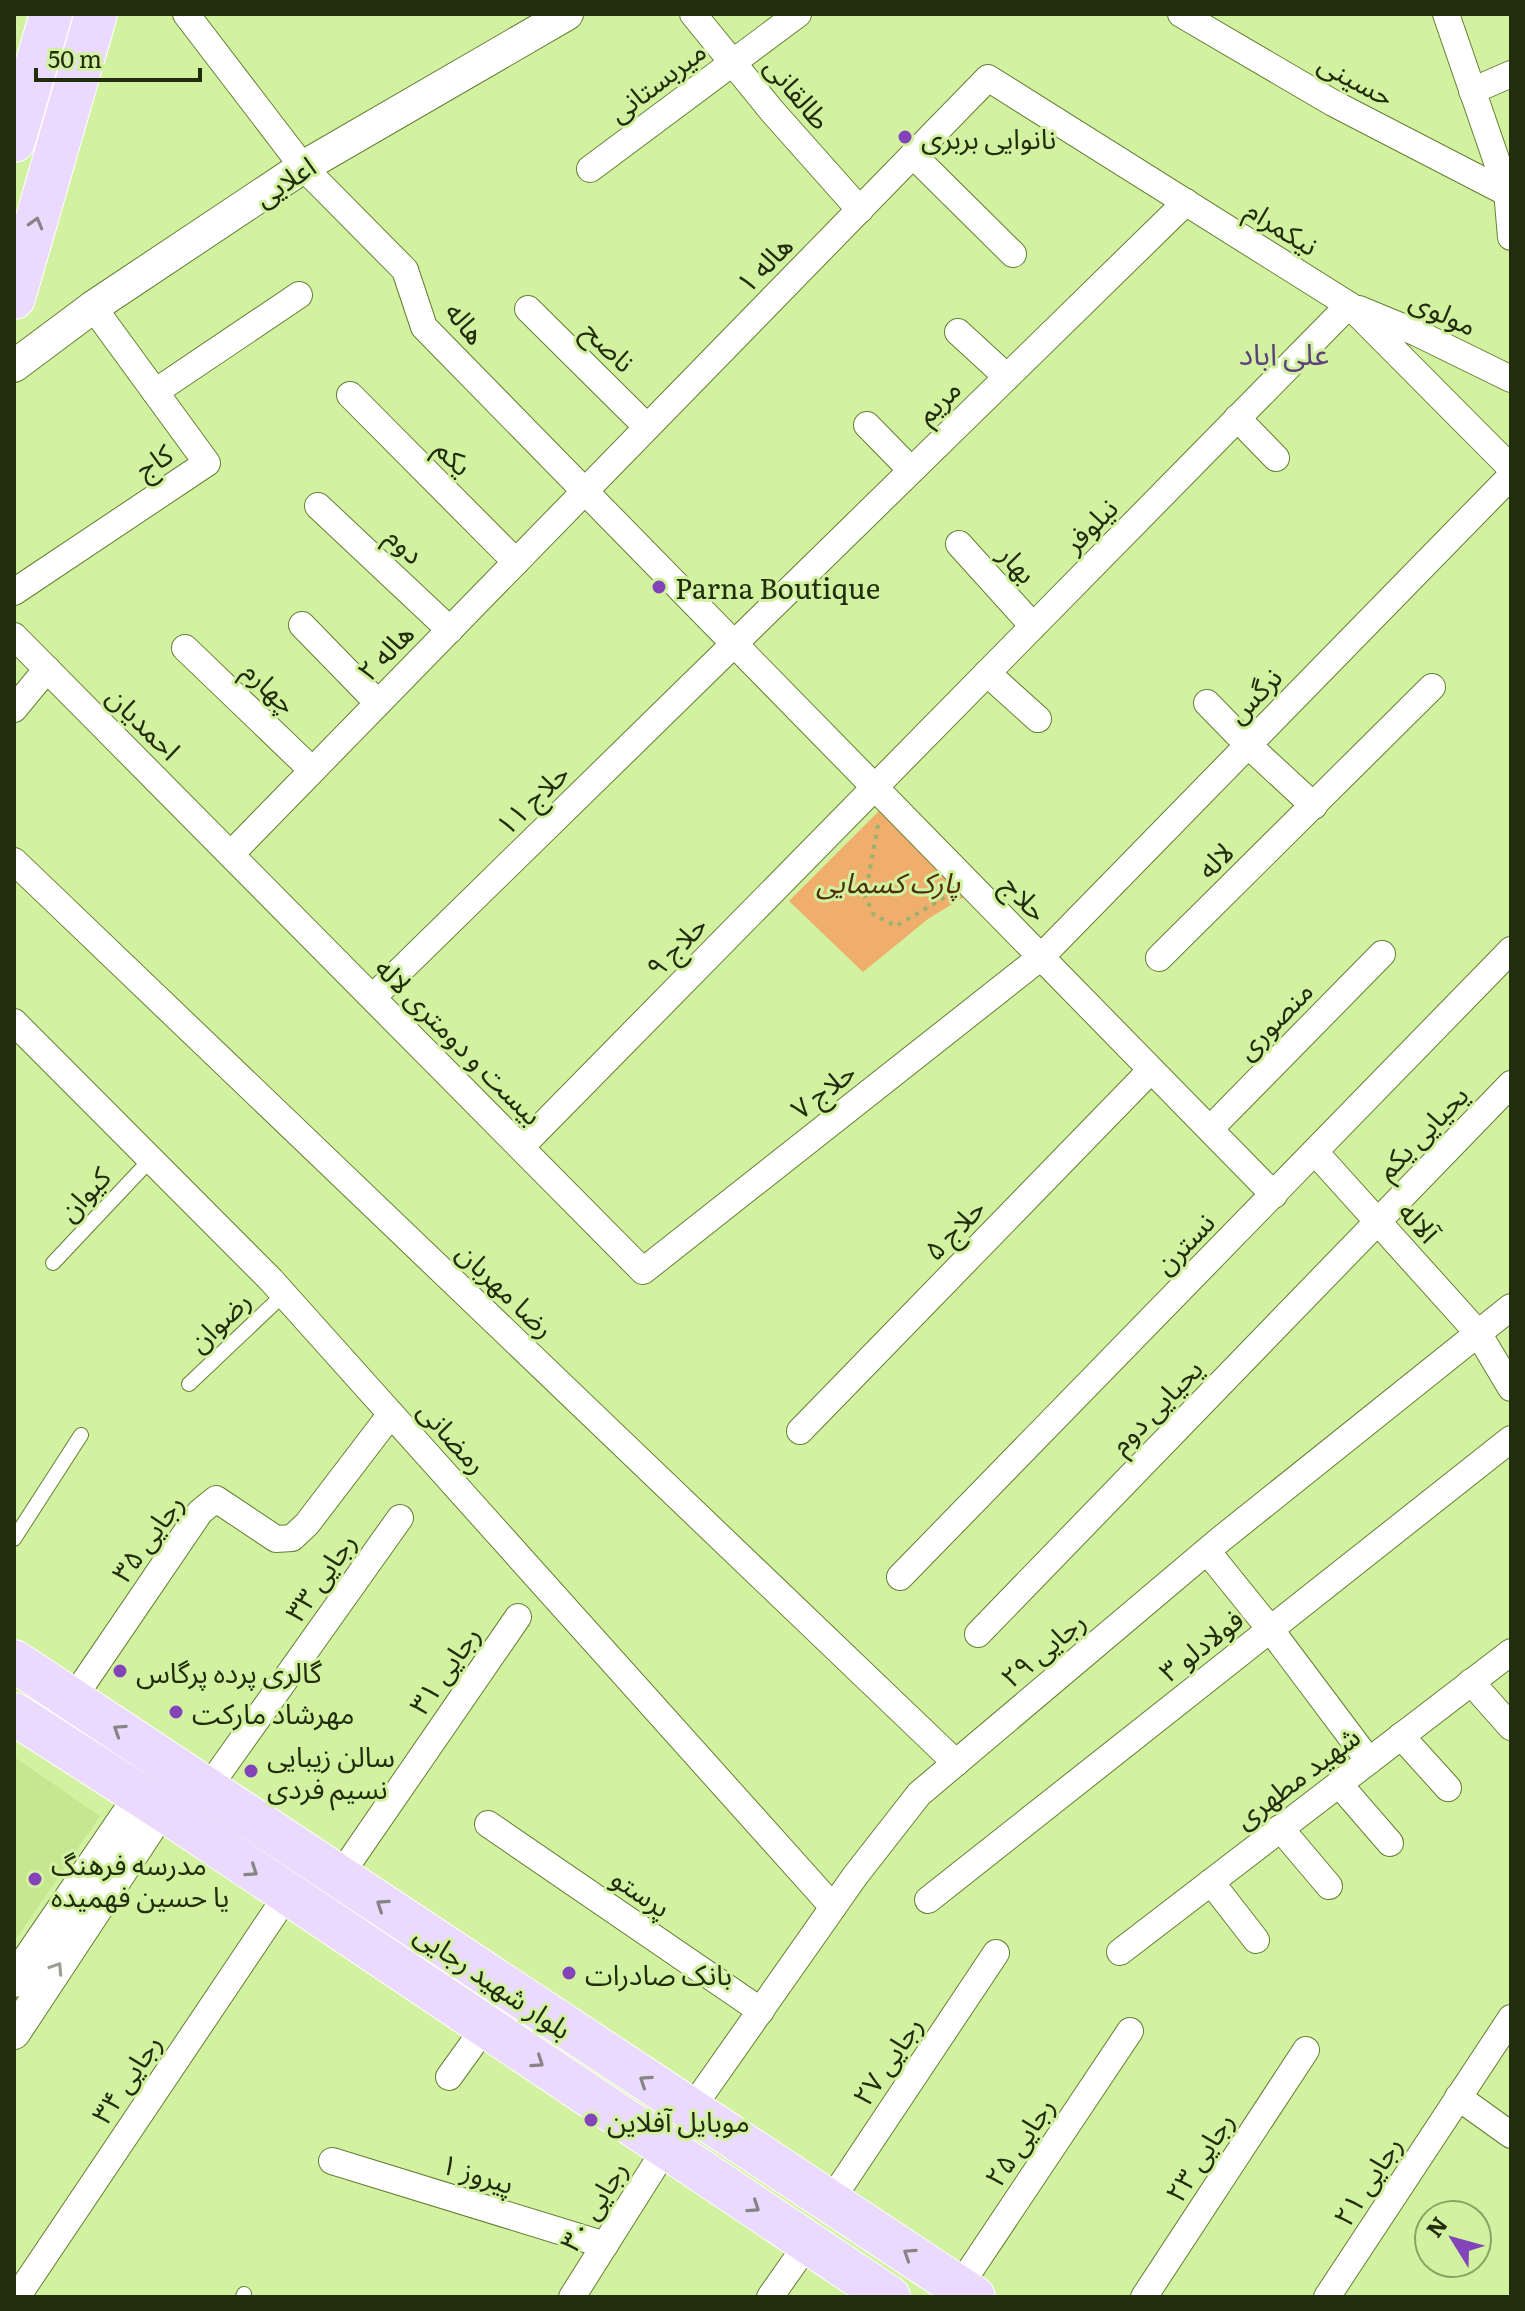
<svg xmlns="http://www.w3.org/2000/svg" width="1525" height="2311" viewBox="0 0 1525 2311" font-family="Literata,'Noto Sans Arabic',serif">
<rect width="100%" height="100%" fill="#d3f2a1"/>
<path fill="#c6e790" d="M14,1757L100,1816L14,1942Z"/>
<path fill="#efae6c" d="M888,802L975,890L928,919L863,972L789,901Z"/>
<g fill="none" stroke-linecap="round" stroke-linejoin="round">
<g stroke="#657f32" stroke-width="16">
<g id="service">
<path d="M53,1263L151,1159"/>
<path d="M189,1384L284,1294"/>
<path d="M14,1539L81,1435"/>
<path d="M243,2297L244,2294"/>
</g>
</g>
<g stroke="#657f32" stroke-width="28">
<g id="minor">
<path d="M186,14L303,167L405,270L424,327L1274,1195"/>
<path d="M693,14L772,111L860,210"/>
<path d="M1181,14L1333,103L1511,195"/>
<path d="M1446,14L1507,191L1511,237"/>
<path d="M1472,91L1511,74"/>
<path d="M913,155L1013,254"/>
<path d="M590,169L798,14"/>
<path d="M528,309L647,427"/>
<path d="M1359,309L1417,333L1511,379"/>
<path d="M958,332L1007,377"/>
<path d="M155,392L299,295"/>
<path d="M350,395L516,562"/>
<path d="M1237,418L1276,458"/>
<path d="M867,425L911,470"/>
<path d="M318,506L450,630"/>
<path d="M959,544L1033,626"/>
<path d="M14,592L207,463L93,307"/>
<path d="M302,625L378,703"/>
<path d="M14,636L643,1271L1041,957L1511,476"/>
<path d="M185,648L312,770"/>
<path d="M987,673L1038,719"/>
<path d="M1207,703L1248,745L1314,806"/>
<path d="M14,709L47,669"/>
<path d="M231,854L988,78L1349,305L1511,468"/>
<path d="M14,861L956,1763"/>
<path d="M1159,958L1432,687"/>
<path d="M373,997L1186,202"/>
<path d="M14,1022L271,1280L833,1907"/>
<path d="M1210,1129L1382,954"/>
<path d="M521,1147L1349,305"/>
<path d="M1315,1152L1478,1333L1511,1388"/>
<path d="M800,1431L1151,1070"/>
<path d="M1207,1551L1270,1629L1369,1761"/>
<path d="M900,1577L1511,950"/>
<path d="M978,1634L1511,1084"/>
<path d="M1471,1682L1511,1727"/>
<path d="M72,1700L200,1512L216,1499L276,1539L292,1538L307,1524L391,1414"/>
<path d="M1401,1736L1448,1788"/>
<path d="M1339,1784L1390,1843"/>
<path d="M208,1788L400,1518"/>
<path d="M488,1824L761,2011"/>
<path d="M1280,1828L1329,1886"/>
<path d="M339,1877L518,1617"/>
<path d="M1211,1882L1256,1940"/>
<path d="M928,1900L1511,1439"/>
<path d="M1120,1952L1511,1652"/>
<path d="M449,2077L485,2027"/>
<path d="M1458,2097L1511,2135"/>
<path d="M690,2111L855,1876L919,1794L1221,1539L1511,1307"/>
<path d="M332,2161L605,2245"/>
<path d="M830,2202L996,1953"/>
<path d="M959,2287L1130,2031"/>
<path d="M17,2297L287,1895"/>
<path d="M572,2297L666,2148"/>
<path d="M770,2297L808,2243"/>
<path d="M1144,2297L1306,2050"/>
<path d="M1327,2297L1511,2018"/>
</g>
</g>
<g stroke="#657f32" stroke-width="34">
<g id="tertiary">
<path d="M14,366L93,307L303,167L567,14"/>
<path d="M14,1981L154,1776"/>
<path d="M14,2033L173,1792"/>
</g>
</g>
<g stroke="#fff" stroke-width="44">
<g id="primary">
<path d="M14,141L51,14"/>
<path d="M14,298L96,14"/>
<path d="M14,1661C335,1872 653,2087 974,2297"/>
<path d="M14,1714L162,1809L889,2297"/>
</g>
</g>
<path stroke="#99b271" stroke-width="4" stroke-dasharray="4 6" stroke-linecap="butt" d="M878,825L865,896L874,915L896,926L949,895"/>
<use href="#service" stroke="#fff" stroke-width="14"/>
<use href="#minor" stroke="#fff" stroke-width="26"/>
<use href="#tertiary" stroke="#fff" stroke-width="32"/>
<use href="#primary" stroke="#ebdafd" stroke-width="42"/>
</g>
<defs><path id="oneway-chevron" d="M-2-3.5L2.5 0L-2 3.5" fill="none" stroke-width="1.6" stroke-linecap="round" stroke-linejoin="round" transform="scale(2)"/></defs>
<g stroke="#868485">
<use href="#oneway-chevron" transform="translate(36 223) rotate(-74)"/>
<use href="#oneway-chevron" transform="translate(119 1730) rotate(-147)"/>
<use href="#oneway-chevron" transform="translate(252 1871) rotate(34)"/>
<use href="#oneway-chevron" transform="translate(382 1905) rotate(-146)"/>
<use href="#oneway-chevron" transform="translate(538 2062) rotate(34)"/>
<use href="#oneway-chevron" transform="translate(645 2081) rotate(-146)"/>
<use href="#oneway-chevron" transform="translate(754 2207) rotate(34)"/>
<use href="#oneway-chevron" transform="translate(909 2254) rotate(-147)"/>
</g>
<use stroke="#9ca092" href="#oneway-chevron" transform="translate(57 1968) rotate(-57)"/>
<g fill="#8344b9" stroke="#d3f2a1" stroke-width="3">
<circle cx="905" cy="137" r="8"/>
<circle cx="659" cy="587" r="8"/>
<circle cx="120" cy="1671" r="8"/>
<circle cx="176" cy="1712" r="8"/>
<circle cx="251" cy="1771" r="8"/>
<circle cx="35" cy="1879" r="8"/>
<circle cx="569" cy="1973" r="8"/>
<circle cx="591" cy="2120" r="8"/>
</g>
<g text-anchor="middle" dominant-baseline="central" stroke-width="6" stroke-linejoin="round" paint-order="stroke">
<g font-size="28" fill="#222d0d" stroke="#d3f2a1">
<text transform="translate(1357 78) rotate(28)">حسینی</text>
<text transform="translate(656 80) rotate(-37)">میربستانی</text>
<text transform="translate(799 92) rotate(50)">طالقانی</text>
<text transform="translate(284 180) rotate(-33)">اعلایی</text>
<text transform="translate(1283 226) rotate(32)">نیکمرام</text>
<text transform="translate(763 263) rotate(-46)">هاله ۱</text>
<text transform="translate(1444 311) rotate(25)">مولوی</text>
<text transform="translate(467 322) rotate(51)">هاله</text>
<text transform="translate(610 345) rotate(44)">ناصح</text>
<text transform="translate(937 400) rotate(-44)">مریم</text>
<text transform="translate(455 456) rotate(45)">یکم</text>
<text transform="translate(153 460) rotate(-34)">کاج</text>
<text transform="translate(1089 524) rotate(-45)">نیلوفر</text>
<text transform="translate(406 544) rotate(43)">دوم</text>
<text transform="translate(1019 563) rotate(48)">بهار</text>
<text transform="translate(384 651) rotate(-46)">هاله ۲</text>
<text transform="translate(271 686) rotate(44)">چهارم</text>
<text transform="translate(1253 694) rotate(-46)">نرگس</text>
<text transform="translate(145 722) rotate(45)">احمدیان</text>
<text transform="translate(531 798) rotate(-44)">حلاج ۱۱</text>
<text transform="translate(1214 859) rotate(-45)">لاله</text>
<text transform="translate(1026 897) rotate(46)">حلاج</text>
<text transform="translate(675 945) rotate(-46)">حلاج ۹</text>
<text transform="translate(1273 1019) rotate(-46)">منصوری</text>
<text transform="translate(460 1040) rotate(45)">بیست و دومتری لاله</text>
<text transform="translate(822 1089) rotate(-38)">حلاج ۷</text>
<text transform="translate(1421 1131) rotate(-46)">یحیایی یکم</text>
<text transform="translate(83 1193) rotate(-47)">کیوان</text>
<text transform="translate(1420 1221) rotate(48)">آلاله</text>
<text transform="translate(953 1228) rotate(-46)">حلاج ۵</text>
<text transform="translate(1183 1242) rotate(-46)">نسترن</text>
<text transform="translate(507 1289) rotate(44)">رضا مهربان</text>
<text transform="translate(218 1320) rotate(-44)">رضوان</text>
<text transform="translate(1155 1405) rotate(-46)">یحیایی دوم</text>
<text transform="translate(454 1436) rotate(48)">رمضانی</text>
<text transform="translate(146 1537) rotate(-54)">رجایی ۳۵</text>
<text transform="translate(319 1576) rotate(-55)">رجایی ۳۳</text>
<text transform="translate(1200 1644) rotate(-38)">فولادلو ۳</text>
<text transform="translate(1042 1648) rotate(-40)">رجایی ۲۹</text>
<text transform="translate(443 1669) rotate(-55)">رجایی ۳۱</text>
<text transform="translate(1296 1776) rotate(-37)">شهید مطهری</text>
<text transform="translate(642 1891) rotate(34)">پرستو</text>
<text transform="translate(494 1980) rotate(34)">بلوار شهید رجایی</text>
<text transform="translate(886 2060) rotate(-56)">رجایی ۲۷</text>
<text transform="translate(125 2078) rotate(-56)">رجایی ۳۴</text>
<text transform="translate(1018 2141) rotate(-56)">رجایی ۲۵</text>
<text transform="translate(1198 2156) rotate(-57)">رجایی ۲۳</text>
<text transform="translate(478 2172) rotate(17)">پیروز ۱</text>
<text transform="translate(1366 2180) rotate(-57)">رجایی ۲۱</text>
<text transform="translate(592 2205) rotate(-58)">رجایی ۳۰</text>
</g>
<g font-size="28" fill="#222d0d" stroke="#d3f2a1" text-anchor="start">
<text x="921" y="137">نانوایی بربری</text>
<text x="675" y="587">Parna Boutique</text>
<text x="136" y="1671">گالری پرده پرگاس</text>
<text x="192" y="1712">مهرشاد مارکت</text>
<text x="267" y="1755">سالن زیبایی<tspan x="267" dy="32">نسیم فردی</tspan></text>
<text x="51" y="1863">مدرسه فرهنگ<tspan x="51" dy="32">یا حسین فهمیده</tspan></text>
<text x="585" y="1973">بانک صادرات</text>
<text x="607" y="2120">موبایل آفلاین</text>
</g>
<g font-size="28" font-style="italic" fill="#4d2e0b" stroke="#d3f2a1">
<text x="888" y="881">پارک کسمایی</text>
</g>
<g font-size="30" fill="#5e417c" stroke="#d3f2a1">
<text x="1284" y="352">علی اباد</text>
</g>
</g>
<rect width="1525" height="2311" fill="none" stroke="#222d0d" stroke-width="32"/>
<g transform="translate(1453 2239) rotate(307)"><circle r="38" fill="#d3f2a1" stroke="#8ca366" stroke-width="2"/>
<path d="M0-6L14 30L0 20L-14 30Z" fill="#8344b9"/>
<text y="-12" font-size="22" font-weight="bold" text-anchor="middle" fill="#222d0d">N</text>
</g>
<path d="M36 68v12h164v-12" fill="none" stroke="#222d0d" stroke-width="4"/>
<text x="48" y="68" font-size="24" fill="#222d0d" stroke="#d3f2a1" stroke-width="6" paint-order="stroke">50 m</text>
</svg>
